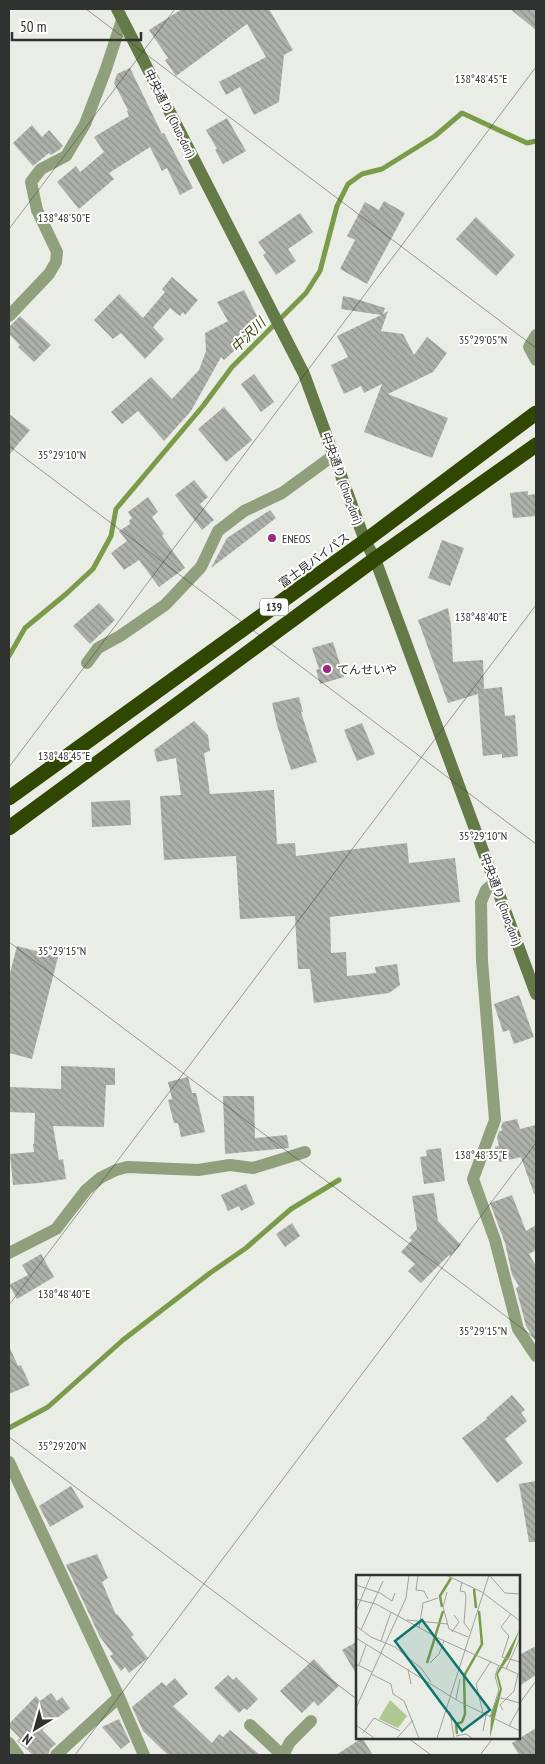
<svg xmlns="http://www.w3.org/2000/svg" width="545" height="1764" viewBox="0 0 545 1764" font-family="'PT Sans Narrow','Noto Sans JP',sans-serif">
<defs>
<pattern id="building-back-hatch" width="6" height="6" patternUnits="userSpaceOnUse" patternTransform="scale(1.25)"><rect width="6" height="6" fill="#adb1aa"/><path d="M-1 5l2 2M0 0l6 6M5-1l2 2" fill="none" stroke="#8d918b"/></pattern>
</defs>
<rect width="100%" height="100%" fill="#eaede6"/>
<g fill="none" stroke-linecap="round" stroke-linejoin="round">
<g stroke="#7a9b49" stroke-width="5">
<path d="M9,656L25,628L66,594L93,569L111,536L116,509L203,406L232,367L306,293L320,271L337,206L348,184L362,174L382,169L435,136L462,113L527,143L536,141"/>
<path d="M9,1428L48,1407L123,1340L210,1273L246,1248L291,1209L339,1180"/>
</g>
</g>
<g fill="url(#building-back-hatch)">
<path d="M182,9H269L293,50L284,55L279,102L254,115L240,87L226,95L219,82L266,57L247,24L176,76L165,60L168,58L149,30Z"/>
<path d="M510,9H536V30Z"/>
<path d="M130,68L162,134L164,133L193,188L180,195L167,168L162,171L150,147L109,173L114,179L79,209L57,182L76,166L80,172L104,152L94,137L129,116L127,111L128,110L114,83L117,74Z"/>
<path d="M227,118L246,151L223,164L215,150L217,149L206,130Z"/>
<path d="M32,125L42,137L49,130L63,146L59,150L51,155L49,153L33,166L13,143Z"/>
<path d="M384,201L405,213L367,284L340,269L355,240L347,236L365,202L379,210Z"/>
<path d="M300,213L313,232L288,249L296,261L276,275L263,255L266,253L258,242Z"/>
<path d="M476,217L515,255L496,276L456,239Z"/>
<path d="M172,277L198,300L185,315L183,312L180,316L170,308L153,327L164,339L145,359L121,333L113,339L94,320L119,294L143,318L165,292L162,289Z"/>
<path d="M244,290L262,326L224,360L221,357L191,411L164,441L138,411L122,424L111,412L151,377L172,399L199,370L206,351L205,333L228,321L217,302Z"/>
<path d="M343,296L353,298L385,308L383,314L388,311L381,331L403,334L414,355L427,337L447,353L433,372L388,394L448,418L432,458L364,432L382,384L364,393L361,386L344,394L331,365L348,357L337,336L381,315L341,309Z"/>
<path d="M20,316L51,345L34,362L18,347L20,345L9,334V327Z"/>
<path d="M254,374L274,402L261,412L241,384Z"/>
<path d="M224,407L252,440L226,462L198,429Z"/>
<path d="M9,414L30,430L9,455Z"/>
<path d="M194,480L208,497L200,504L214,520L202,530L175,495Z"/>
<path d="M528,491V495L536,494V516L513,518L510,493Z"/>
<path d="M148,497L158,512L152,517L164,534L162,536L185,568L159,587L139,560L124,570L111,553L127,541L119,531L130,524L129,521L132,518L128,512Z"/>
<path d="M270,510L276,518L211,568L227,538Z"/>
<path d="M442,540L464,548L450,586L428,578Z"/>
<path d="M99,603L115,620L90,644L73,626Z"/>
<path d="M448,608L451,625L453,662L483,660L484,689L502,687L505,716L515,715L518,756L502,758V754L483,756L478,694L448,703L418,620Z"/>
<path d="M333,642L344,677L320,684L316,670L319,669L312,648Z"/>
<path d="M299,697L303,712H301L317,762L291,770L277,725L272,703Z"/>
<path d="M194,721L208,735L210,751L204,753L210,794L274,790L277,844L295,843L296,856L407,843L409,863L455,858L460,902L330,917L331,953L346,952L347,976L376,973L375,967L397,964L400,985L389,993L314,1003L310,969H298L295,916L240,919L236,856L164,860L160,796L181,795L176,758L157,762L154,750Z"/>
<path d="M362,723L375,754L357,761L344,730Z"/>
<path d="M130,800L131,825L92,827L91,802Z"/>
<path d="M17,946L58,957L32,1059L9,1053V977Z"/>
<path d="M519,995L534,1037L514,1044L509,1030L503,1032L494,1004Z"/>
<path d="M61,1066L115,1068V1085H106L104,1127L53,1126L59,1160L63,1159L66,1179L39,1183L13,1185L10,1154L34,1152L33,1144H34L35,1113L9,1112V1087L61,1089Z"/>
<path d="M188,1077L192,1093H196L205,1132L181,1137L178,1123H174L168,1100L172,1099L168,1082Z"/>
<path d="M223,1096H254L255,1138L287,1135L289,1148L225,1154Z"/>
<path d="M517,1119L520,1129L536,1125V1194H534L521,1157L499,1162L495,1147L499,1146L497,1138L499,1131H502L501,1127L503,1122Z"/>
<path d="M441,1148L445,1181L424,1184L420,1157L427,1156L426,1150Z"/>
<path d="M246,1184L255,1204L241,1211L239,1206L228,1211L221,1195Z"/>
<path d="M434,1193L438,1221L461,1245L450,1256L449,1255L421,1283L408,1271L415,1264L401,1252L412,1240L409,1238L417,1229L412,1196Z"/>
<path d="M512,1195L526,1231L536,1225V1250L529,1254L536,1266V1342L526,1326L516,1288L519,1286L512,1275L505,1243L490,1203Z"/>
<path d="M292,1223L300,1236L285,1247L276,1234Z"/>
<path d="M41,1254L54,1277L17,1299L9,1285L28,1275L22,1265Z"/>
<path d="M9,1346L18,1366L21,1365L30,1385L9,1394Z"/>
<path d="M512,1395L525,1410L521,1413L527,1421L505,1439L523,1463L497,1483L462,1438L487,1419L486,1418Z"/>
<path d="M536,1481V1542H529L519,1484Z"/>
<path d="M71,1486L84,1507L50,1527L39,1506Z"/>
<path d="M97,1554L108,1578L102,1582L116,1615L117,1614L134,1635L131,1637L148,1658L129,1673L125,1667L121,1671L110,1656L113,1654L100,1637L66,1565Z"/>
<path d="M358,1641V1677L342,1650Z"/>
<path d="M536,1646V1675L519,1686V1655Z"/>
<path d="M314,1659L339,1686L318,1706L314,1701L302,1713L280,1691Z"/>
<path d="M228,1675L233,1680L236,1677L258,1699L247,1710L244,1708L239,1713L214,1688Z"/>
<path d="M175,1678L188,1694L173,1706L212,1743L219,1734L223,1737L230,1730L260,1755H168L143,1731L132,1707L162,1682L166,1686Z"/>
<path d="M51,1693L57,1701L62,1697L70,1708L42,1730L56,1744L50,1749L48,1755H33L17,1741L20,1738L9,1727V1724L36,1696L40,1701Z"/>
<path d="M119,1719L130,1742L121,1749L102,1727Z"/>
<path d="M536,1728V1755H519L512,1743Z"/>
<path d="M362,1738L373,1755H336Z"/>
</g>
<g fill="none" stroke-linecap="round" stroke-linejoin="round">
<g stroke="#90a07d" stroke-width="12">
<path d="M9,316L49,274L56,262L57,252L37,210L31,182L41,169L66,156L85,124L106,69L122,20"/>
<path d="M536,335L529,347L536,360"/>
<path d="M87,663L98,648L120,636L165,605L201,567L218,531L244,511L282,493L334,455"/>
<path d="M495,882L486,890L481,902L482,961L495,1120L473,1179L495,1240L518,1329L536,1356"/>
<path d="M9,1253L56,1229L86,1190L100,1178L116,1170L127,1167L198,1170L230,1165L253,1168L305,1152"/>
<path d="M9,1462L119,1697L144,1755"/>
<path d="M250,1725L282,1755"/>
<path d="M9,1743L18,1755"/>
<path d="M56,1755L119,1697"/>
<path d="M283,1755L290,1742L311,1721"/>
</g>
<path stroke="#647a47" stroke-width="12" d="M117,9L304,374L365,541L375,559L536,994"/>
<g stroke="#304702" stroke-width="15">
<path d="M9,798L365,541L536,413"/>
<path d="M9,828L375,559L536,445"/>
</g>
</g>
<path fill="none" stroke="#30322f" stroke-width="1" stroke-opacity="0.45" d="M86,9L536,348M9,229L175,9M9,446L536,844M9,767L536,67M9,942L536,1339M9,1305L536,605M9,1437L358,1700M519,1704L536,1681M408,1738L431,1755M75,1755L536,1143M480,1755L493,1738"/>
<g fill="#9b2783" stroke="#fff" stroke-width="2">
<circle cx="272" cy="538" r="5"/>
<circle cx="327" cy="669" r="5"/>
</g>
<g text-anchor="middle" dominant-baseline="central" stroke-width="4" stroke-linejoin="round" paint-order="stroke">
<rect fill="#fff" stroke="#6e706d" stroke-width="1" x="260" y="598.5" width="28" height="17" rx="4"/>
<g font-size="11" font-weight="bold" fill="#30322f">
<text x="274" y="607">139</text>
</g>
<g font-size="12" fill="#30322f" stroke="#fff">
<text transform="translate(170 113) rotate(63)">中央通り (Chuo-dori)</text>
<text transform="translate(342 478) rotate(70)">中央通り (Chuo-dori)</text>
<text transform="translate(314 560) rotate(-36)">富士見バイパス</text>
<text transform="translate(501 899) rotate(70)">中央通り (Chuo-dori)</text>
</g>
<g font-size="12" fill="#30322f" stroke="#fff" text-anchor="start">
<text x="282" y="538">ENEOS</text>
<text x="337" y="669">てんせいや</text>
</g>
<g font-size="14" font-style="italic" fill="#32480b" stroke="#fff">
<text transform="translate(248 335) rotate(-45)">中沢川</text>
</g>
</g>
<g transform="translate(356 1575)">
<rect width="164" height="164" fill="#eaede6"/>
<path d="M34,125L51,141L42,153L23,144Z" fill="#afc891"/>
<path d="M164,54L154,81L142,99L146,114L134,163L135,140L144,114L140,99Z" fill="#7a9b49"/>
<path fill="none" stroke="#7a9b49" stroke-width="2.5" d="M118,14L120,33M86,32L84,21L95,3M71,88L87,36M101,159L100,149L106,147L109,139L108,101L126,69L123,36"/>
<path fill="none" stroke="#a0a29d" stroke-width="1" d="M62,0L60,15L68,16L72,24M90,0L126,17L164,46M134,1L149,18L164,19M106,7L104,16L109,17L110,23L108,48L114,56M0,10L24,18L36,26L39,18M91,17L87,32L93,54L112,62M0,24L20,29L84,64L164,100M0,36L15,0M155,39L145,52L153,61L146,82L164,87M51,45L92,49M0,51L15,62L39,72L65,93L75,107M63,53L67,28L82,23M5,55L27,6M96,57L103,47L98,40M0,63L104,127L164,156M25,66L35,37M74,88L83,79L88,66M0,89L16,97M3,90L10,70M52,94L55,109M150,94L164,63M15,99L35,109L37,119L48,126L63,163M141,122L164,128M100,124L104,104M0,133L50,23L53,0M147,135L144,130L158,116L162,99M90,136L94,137L98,163M127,138L120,109L135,86M134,142L143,115L139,101L143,90M0,150L18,163M153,151L164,131M127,156L130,140M7,158L18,143L44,156M100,161L110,159L116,163M41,163L57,145M81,163L133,0"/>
<path fill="#0f766e" fill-opacity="0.15" stroke="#0f766e" stroke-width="2.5" d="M66,45L134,135L106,156L39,66Z"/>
<rect width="164" height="164" fill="none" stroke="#30322f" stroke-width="2.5"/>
</g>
<g font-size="12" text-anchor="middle" fill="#30322f" stroke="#fff" stroke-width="4" stroke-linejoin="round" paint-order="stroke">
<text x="481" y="83">138°48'45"E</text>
<text x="64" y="222">138°48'50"E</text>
<text x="483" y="344">35°29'05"N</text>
<text x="62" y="459">35°29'10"N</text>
<text x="481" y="621">138°48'40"E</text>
<text x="64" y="760">138°48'45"E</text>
<text x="483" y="840">35°29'10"N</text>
<text x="62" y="955">35°29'15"N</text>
<text x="481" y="1159">138°48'35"E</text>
<text x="64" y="1298">138°48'40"E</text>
<text x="483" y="1335">35°29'15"N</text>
<text x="62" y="1450">35°29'20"N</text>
</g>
<rect width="545" height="1764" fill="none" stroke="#30322f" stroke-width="20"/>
<g transform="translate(35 1729) rotate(217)" stroke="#ffffff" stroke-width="4" paint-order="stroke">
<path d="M0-4L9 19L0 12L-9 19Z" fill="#30322f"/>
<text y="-8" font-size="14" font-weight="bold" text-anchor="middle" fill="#30322f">N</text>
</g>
<path d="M12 32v8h129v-8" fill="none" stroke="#30322f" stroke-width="2.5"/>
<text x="20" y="32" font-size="15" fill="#30322f" stroke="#ffffff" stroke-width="4" paint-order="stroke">50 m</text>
</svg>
